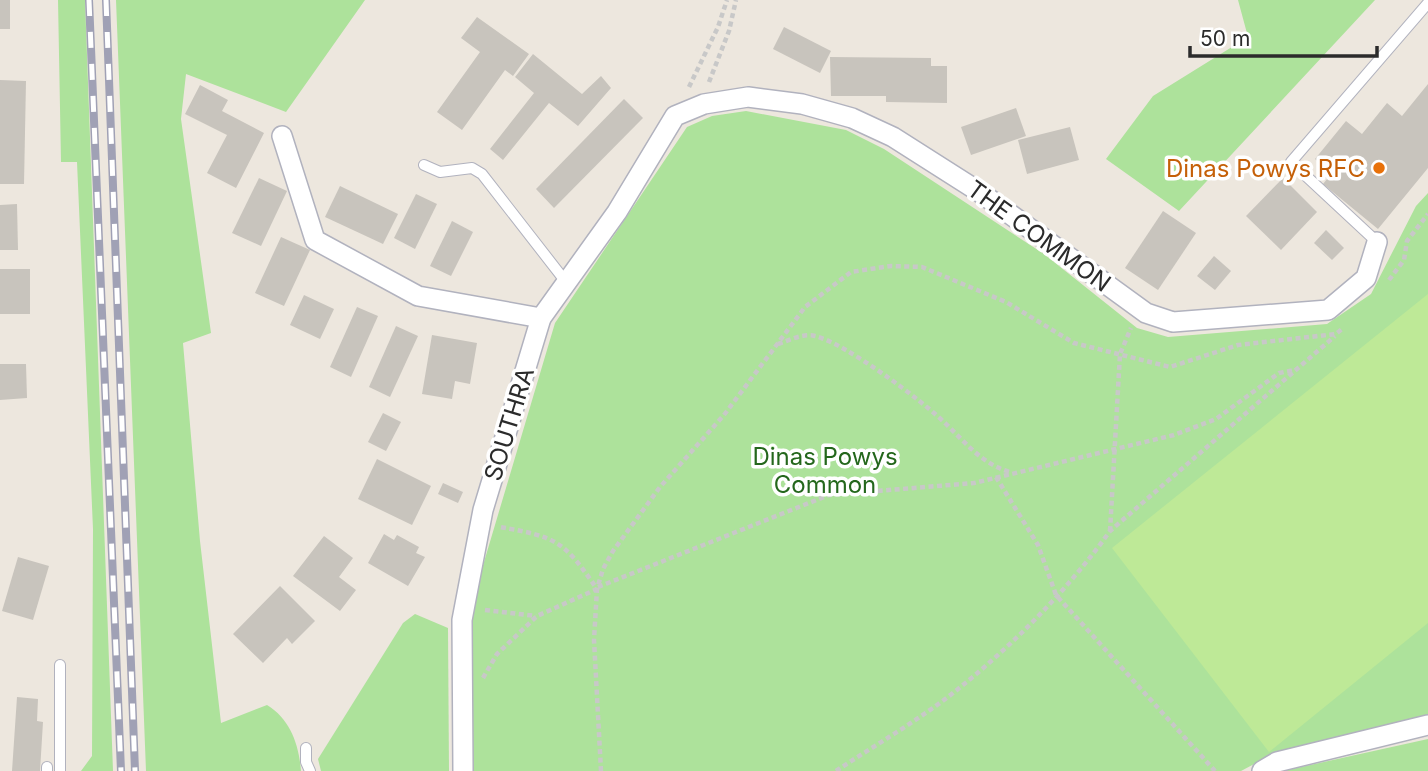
<svg xmlns="http://www.w3.org/2000/svg" width="1428" height="771" viewBox="0 0 1428 771" font-family="Inter,sans-serif">
<rect width="100%" height="100%" fill="#ede7de"/>
<g fill="#ade29b">
<path d="M58,0H85L113,771H81L92,756L93,529L77,162H61Z"/>
<path d="M116,0H365L286,112L186,74L181,119L211,333L183,343L200,541L221,723L267,705C290,719 299,744 301,771H146Z"/>
<path d="M1238,0H1375L1179,211L1106,159L1153,96L1248,37Z"/>
<path d="M746,111L846,130L884,149L1044,254L1137,328L1168,337L1327,324L1371,294L1416,206L1428,193V716L1273,754L1241,771H470L473,599L555,323L687,127L712,116Z"/>
<path d="M415,614L448,628L449,771H321L318,759L403,623Z"/>
<path d="M1428,739V771H1283Z"/>
</g>
<path fill="#bee997" d="M1428,294V623L1269,752L1112,548Z"/>
<g fill="#c8c4bd">
<rect x="0" y="0" width="10" height="29"/>
<path d="M477,17L529,54L513,76L505,70L462,130L437,112L480,52L461,38Z"/>
<path d="M784,27L831,51L820,73L773,49Z"/>
<path d="M533,54L582,94L601,76L611,88L578,126L549,103L503,160L490,149L534,93L515,77Z"/>
<path d="M830,57L931,58V66H947V103L886,102V96H831Z"/>
<path d="M0,80L26,81L24,184H0Z"/>
<path d="M1428,84V168L1378,229L1323,184L1332,173L1315,159L1346,121L1362,134L1387,103L1402,116Z"/>
<path d="M200,85L228,100L222,111L264,133L236,188L207,173L227,135L185,114Z"/>
<path d="M624,99L643,118L554,208L536,189Z"/>
<path d="M1016,108L1026,136L971,155L961,127Z"/>
<path d="M1070,127L1079,160L1027,174L1018,140Z"/>
<path d="M259,178L287,191L261,246L232,233Z"/>
<path d="M1283,178L1317,212L1281,250L1246,216Z"/>
<path d="M340,186L398,214L383,244L325,217Z"/>
<path d="M416,194L437,204L415,249L394,238Z"/>
<path d="M17,204L18,250H0V205Z"/>
<path d="M1163,211L1196,233L1158,290L1125,268Z"/>
<path d="M452,221L473,232L451,276L430,266Z"/>
<path d="M1326,230L1344,248L1332,260L1314,243Z"/>
<path d="M281,237L310,250L284,306L255,293Z"/>
<path d="M1214,256L1231,271L1215,290L1197,276Z"/>
<rect x="0" y="269" width="30" height="45"/>
<path d="M304,295L334,309L320,339L290,325Z"/>
<path d="M357,307L378,316L351,377L330,367Z"/>
<path d="M396,326L418,336L390,397L369,387Z"/>
<path d="M432,335L477,343L470,384L455,381L452,399L422,394Z"/>
<path d="M0,364H26L27,398L0,400Z"/>
<path d="M383,413L401,422L386,451L368,442Z"/>
<path d="M377,459L431,486L412,525L358,499Z"/>
<path d="M443,483L463,492L458,503L438,494Z"/>
<path d="M384,534L394,540L397,535L419,547L416,553L425,557L408,586L368,563Z"/>
<path d="M324,536L353,558L339,577L356,590L340,611L293,576Z"/>
<path d="M18,557L49,566L33,620L2,611Z"/>
<path d="M280,586L315,621L292,644L287,638L263,663L233,634Z"/>
<path d="M17,697L38,699L37,721L43,722L40,771H12Z"/>
</g>
<g fill="none" stroke-linecap="round" stroke-linejoin="round">
<g stroke="#b1b2be" stroke-width="12">
<g id="lane">
<path d="M424,165L440,172L472,168L482,174L566,282"/>
<path d="M1377,242L1291,162L1428,3"/>
<path d="M60,665V771"/>
<path d="M306,748V762L310,771"/>
<path d="M47,771V767"/>
</g>
</g>
<g stroke="#b1b2be" stroke-width="22">
<g id="street">
<path d="M282,136L315,240L418,296L541,318"/>
<path d="M463,771L462,620L483,510L541,318L617,212L675,116L704,104L748,97L802,104L852,118L893,137L981,193L1146,313L1173,322L1328,310L1366,278L1377,242"/>
<path d="M1262,771L1277,762L1428,725"/>
</g>
</g>
<g stroke="#c8c8c8" stroke-width="4.5" stroke-dasharray="5 3.5" stroke-linecap="butt">
<path d="M709,82L729,31L736,0"/>
<path d="M689,87L718,27L727,0"/>
<path d="M1389,280L1404,260L1407,241L1428,214"/>
<path d="M778,344C790,340 803,333 815,336C845,343 923,401 946,424C966,443 982,464 1010,472"/>
<path d="M996,477L1038,545L1056,595L1215,771"/>
<path d="M1110,531L1120,354L1131,328"/>
<path d="M598,587L829,495L974,483L1174,435L1216,419L1279,373L1295,370"/>
<path d="M485,610L536,616"/>
<path d="M483,678L497,654L537,616L597,589C564,541 557,537 500,527"/>
<path d="M601,771L594,640L597,589L603,569L613,551L660,487L724,415L805,307L851,272L891,266L922,267L1006,302L1074,343L1170,367L1238,345L1336,334L1342,329"/>
<path d="M836,771C875,745 916,722 953,693C1010,648 1067,591 1110,531L1335,336"/>
</g>
<use href="#lane" stroke="#fff" stroke-width="10"/>
<use href="#street" stroke="#fff" stroke-width="19"/>
<g stroke="#a0a1b5" stroke-width="8">
<g id="rail">
<path d="M89,0L121,771"/>
<path d="M106,0L135,771"/>
</g>
</g>
<use href="#rail" stroke="#fff" stroke-width="5" stroke-dasharray="16" stroke-linecap="butt"/>
</g>
<circle fill="#e8710a" stroke="#fff" stroke-width="2.5" cx="1379" cy="168" r="7"/>
<g text-anchor="middle" dominant-baseline="central" stroke-width="7" stroke-linejoin="round" paint-order="stroke">
<g font-size="24" fill="#c56008" stroke="#fff" text-anchor="end">
<text x="1365" y="168">Dinas Powys RFC</text>
</g>
<g font-size="24" fill="#2b2b2b" stroke="#fff">
<text transform="translate(1039 236) rotate(36)">THE COMMON</text>
<text transform="translate(509 424) rotate(-73)">SOUTHRA</text>
</g>
<g font-size="24" fill="#24671c" stroke="#fff">
<text x="825" y="456">Dinas Powys<tspan x="825" dy="28">Common</tspan></text>
</g>
</g>
<path d="M1190 46v10h187v-10" fill="none" stroke="#2b2b2b" stroke-width="3.5"/>
<text x="1200" y="46" font-size="21" fill="#2b2b2b" stroke="#ffffff" stroke-width="5" paint-order="stroke">50 m</text>
</svg>
